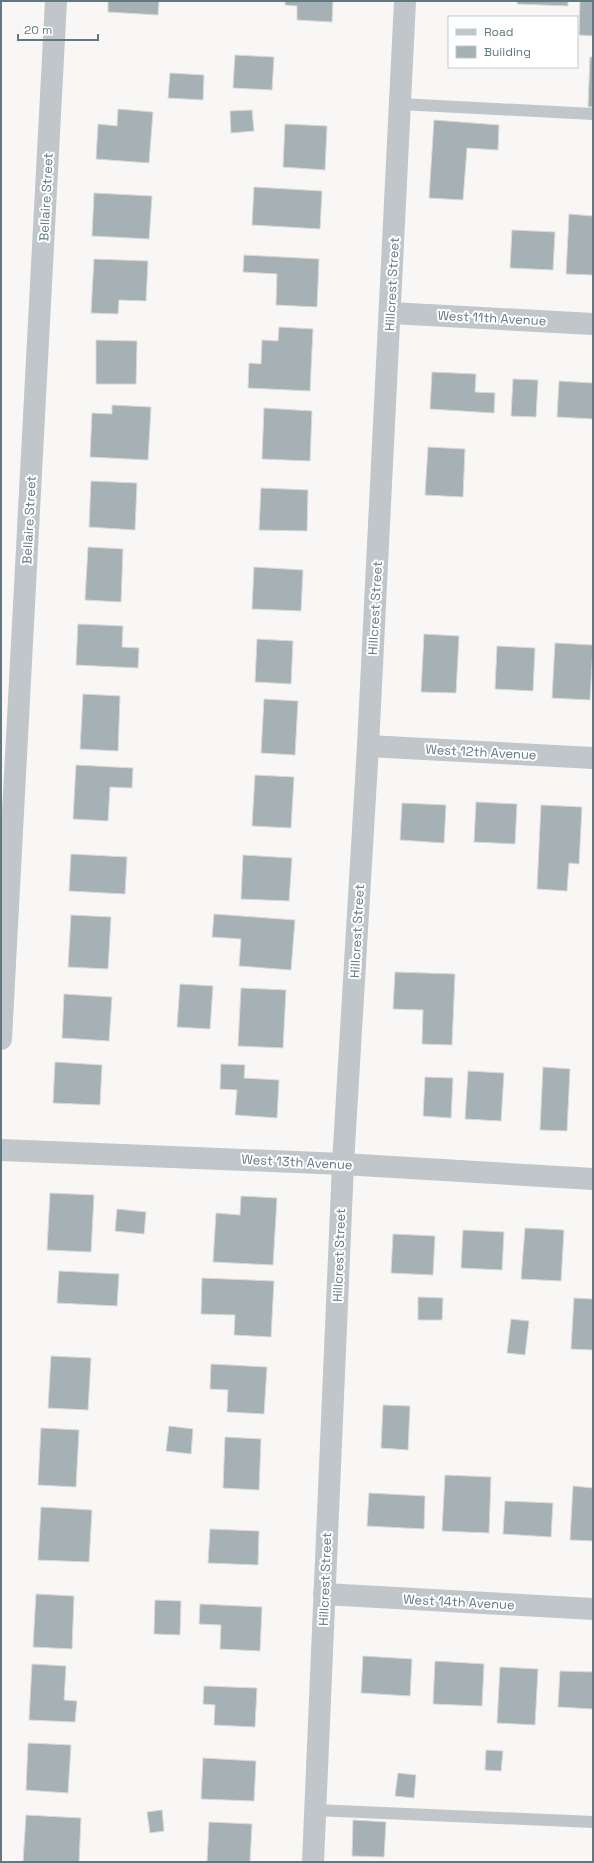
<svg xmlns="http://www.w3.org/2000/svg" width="594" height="1863" viewBox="0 0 594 1863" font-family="'Space Grotesk',sans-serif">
<rect width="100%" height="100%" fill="#f8f7f5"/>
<g fill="#a5b1b5" stroke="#dad9d7">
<path d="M108,1H159L158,15L108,12Z"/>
<path d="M285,1H333L332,22L297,20V6L285,5Z"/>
<path d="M517,1H568V6L517,4Z"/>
<path d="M580,1H593V36L579,35Z"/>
<path d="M235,55L274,57L272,90L233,88Z"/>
<path d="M590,57H593V107H588Z"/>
<path d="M170,73L204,75L203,100L168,98Z"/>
<path d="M118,109L153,112L149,163L96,159L98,124L117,126Z"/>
<path d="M252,110L254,131L231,133L230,111Z"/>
<path d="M434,120L499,125L498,150L467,148L463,200L429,198Z"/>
<path d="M285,124L327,126L325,170L283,167Z"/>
<path d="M254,187L322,191L320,229L252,225Z"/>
<path d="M94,193L152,196L149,239L92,236Z"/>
<path d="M569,214L593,216V275L566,274Z"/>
<path d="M512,230L555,232L553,270L510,268Z"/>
<path d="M244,255L319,259L317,307L276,305L277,274L243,272Z"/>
<path d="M94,259L148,261L146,301L119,300L118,314L91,313Z"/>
<path d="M279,327L313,329L310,391L248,388L249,363L261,364L262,340L278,341Z"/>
<path d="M96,340L137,341L136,384H96Z"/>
<path d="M432,372L476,374L475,392L495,393L494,413L430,409Z"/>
<path d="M513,379L538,380L536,417L511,416Z"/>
<path d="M559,381L593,383V419L557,417Z"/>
<path d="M112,405L151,407L148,460L90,457L92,413L112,414Z"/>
<path d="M264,408L312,411L310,461L262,459Z"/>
<path d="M428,447L465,449L463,497L425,495Z"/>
<path d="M91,481L137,483L135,530L89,527Z"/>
<path d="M261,488L308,490L307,531L259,530Z"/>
<path d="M88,547L123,549L121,602L85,600Z"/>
<path d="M254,567L303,570L301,611L252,609Z"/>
<path d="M78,624L123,626L122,647L139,648L138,668L76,665Z"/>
<path d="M424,634L459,636L456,693L421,692Z"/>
<path d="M257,639L293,641L291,684L255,682Z"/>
<path d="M555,643L593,645L590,700L552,698Z"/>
<path d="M497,646L535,648L533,691L495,689Z"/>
<path d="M83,694L120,696L118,751L80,749Z"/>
<path d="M264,699L298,701L295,755L261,753Z"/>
<path d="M76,765L133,768L132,788L110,787L108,821L73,819Z"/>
<path d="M255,775L294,777L291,828L252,826Z"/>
<path d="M476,802L517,804L515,844L474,842Z"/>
<path d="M402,803L446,805L444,843L400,840Z"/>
<path d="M541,805L582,807L579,864L569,863L567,891L537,889Z"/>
<path d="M71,854L127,857L125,894L69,891Z"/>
<path d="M243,855L292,858L289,901L241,899Z"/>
<path d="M214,914L295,920L291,970L239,966L241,939L212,937Z"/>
<path d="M71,915L111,917L108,969L68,967Z"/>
<path d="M395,972L455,974L452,1045L422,1044L423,1010L393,1009Z"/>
<path d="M180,984L213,986L210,1029L177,1027Z"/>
<path d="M241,988L286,990L283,1048L238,1046Z"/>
<path d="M64,994L112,997L109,1041L62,1038Z"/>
<path d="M55,1062L102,1065L100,1105L53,1103Z"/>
<path d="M221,1064L245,1065L244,1078L279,1080L277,1118L235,1115L237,1090L220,1089Z"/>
<path d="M543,1067L570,1069L567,1131L540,1130Z"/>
<path d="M468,1071L504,1073L501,1121L465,1119Z"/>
<path d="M425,1077L453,1078L451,1118L423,1116Z"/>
<path d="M50,1193L94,1195L91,1252L47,1250Z"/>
<path d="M241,1196L277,1198L273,1265L213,1262L216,1213L240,1215Z"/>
<path d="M117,1209L146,1212L144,1234L115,1231Z"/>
<path d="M525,1228L564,1230L561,1281L521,1279Z"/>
<path d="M463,1230L504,1232L502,1270L461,1268Z"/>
<path d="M393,1234L435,1236L433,1275L391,1273Z"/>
<path d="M59,1271L119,1274L117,1306L57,1303Z"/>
<path d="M202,1278L274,1281L271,1337L234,1335L235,1315L201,1314Z"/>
<path d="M418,1297L443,1298L442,1320H418Z"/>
<path d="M574,1298L593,1299V1350L571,1349Z"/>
<path d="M511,1319L529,1321L525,1355L507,1353Z"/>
<path d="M51,1356L91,1358L88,1410L48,1408Z"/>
<path d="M211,1364L267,1367L264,1414L227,1412L228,1390L210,1389Z"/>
<path d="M383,1405L410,1406L408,1450L381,1448Z"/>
<path d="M169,1426L193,1429L191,1454L166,1451Z"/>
<path d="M41,1428L79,1430L76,1487L38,1485Z"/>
<path d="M225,1437L261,1439L259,1490L223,1488Z"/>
<path d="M445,1475L491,1477L489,1533L442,1531Z"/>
<path d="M573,1486L593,1488V1541L570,1540Z"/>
<path d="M369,1493L425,1496L424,1529L367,1526Z"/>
<path d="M505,1501L553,1503L551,1537L503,1534Z"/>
<path d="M41,1507L92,1510L89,1562L38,1560Z"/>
<path d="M210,1529L259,1531L258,1565L208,1563Z"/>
<path d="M36,1594L74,1596L72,1649L33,1647Z"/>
<path d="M155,1600L181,1601L180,1635L154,1634Z"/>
<path d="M200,1604L262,1607L260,1651L220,1649L221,1625L199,1624Z"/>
<path d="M363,1656L412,1659L410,1696L361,1693Z"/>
<path d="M435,1661L484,1664L482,1706L433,1704Z"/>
<path d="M32,1664L66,1666L64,1700L77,1701L75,1722L29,1720Z"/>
<path d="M500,1667L538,1669L535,1725L497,1723Z"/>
<path d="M560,1671L593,1672V1709L558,1707Z"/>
<path d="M204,1686L257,1688L255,1727L214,1725L215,1705L203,1704Z"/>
<path d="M28,1743L71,1745L68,1793L26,1790Z"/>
<path d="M486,1750L503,1751L501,1771L485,1770Z"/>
<path d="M203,1758L256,1761L254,1801L201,1799Z"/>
<path d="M398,1773L416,1775L414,1798L395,1796Z"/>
<path d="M162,1810L164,1831L150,1833L147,1812Z"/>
<path d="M26,1815L81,1818L79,1862H23Z"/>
<path d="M353,1820L386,1822L384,1857L352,1856Z"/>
<path d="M209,1822L252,1824L250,1862H207Z"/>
</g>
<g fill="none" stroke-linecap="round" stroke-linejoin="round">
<g stroke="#c0c6c9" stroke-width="12">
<path d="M400,104L593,114"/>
<path d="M315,1810L593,1822"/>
</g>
<g stroke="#c0c6c9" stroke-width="22">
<path d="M391,313L593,324"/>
<path d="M368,746L593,758"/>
<path d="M1,1039L56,1"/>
<path d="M1,1150L343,1164L593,1179"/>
<path d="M324,1594L593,1609"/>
<path d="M313,1862L343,1164L368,746L405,1"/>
</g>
</g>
<g text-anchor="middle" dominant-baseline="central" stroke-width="4" stroke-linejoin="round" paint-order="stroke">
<g font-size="13" fill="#627881" stroke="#fff">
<text transform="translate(46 197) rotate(-87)">Bellaire Street</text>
<text transform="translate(392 284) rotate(-87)">Hillcrest Street</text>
<text transform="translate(492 318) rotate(3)">West 11th Avenue</text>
<text transform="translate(29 520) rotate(-87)">Bellaire Street</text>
<text transform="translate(375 608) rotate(-87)">Hillcrest Street</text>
<text transform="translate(481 752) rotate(3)">West 12th Avenue</text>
<text transform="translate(357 931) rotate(-87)">Hillcrest Street</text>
<text transform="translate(297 1162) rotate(3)">West 13th Avenue</text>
<text transform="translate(339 1255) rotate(-88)">Hillcrest Street</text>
<text transform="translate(325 1579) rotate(-88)">Hillcrest Street</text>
<text transform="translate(459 1602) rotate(3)">West 14th Avenue</text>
</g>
</g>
<rect width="594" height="1863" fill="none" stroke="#627881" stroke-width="4"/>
<rect x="448" y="16" width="130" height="52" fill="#ffffff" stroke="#c0c9cd"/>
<rect x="456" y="29" width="20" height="6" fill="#c0c6c9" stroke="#c0c9cd"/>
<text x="484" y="36" font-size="12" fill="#627881">Road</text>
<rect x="456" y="46" width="20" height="12" fill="#a5b1b5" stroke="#c0c9cd"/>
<text x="484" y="56" font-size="12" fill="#627881">Building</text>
<path d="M18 34v6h80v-6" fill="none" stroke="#627881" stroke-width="2"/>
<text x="24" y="34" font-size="12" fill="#627881" stroke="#ffffff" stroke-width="3" paint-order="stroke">20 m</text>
</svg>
